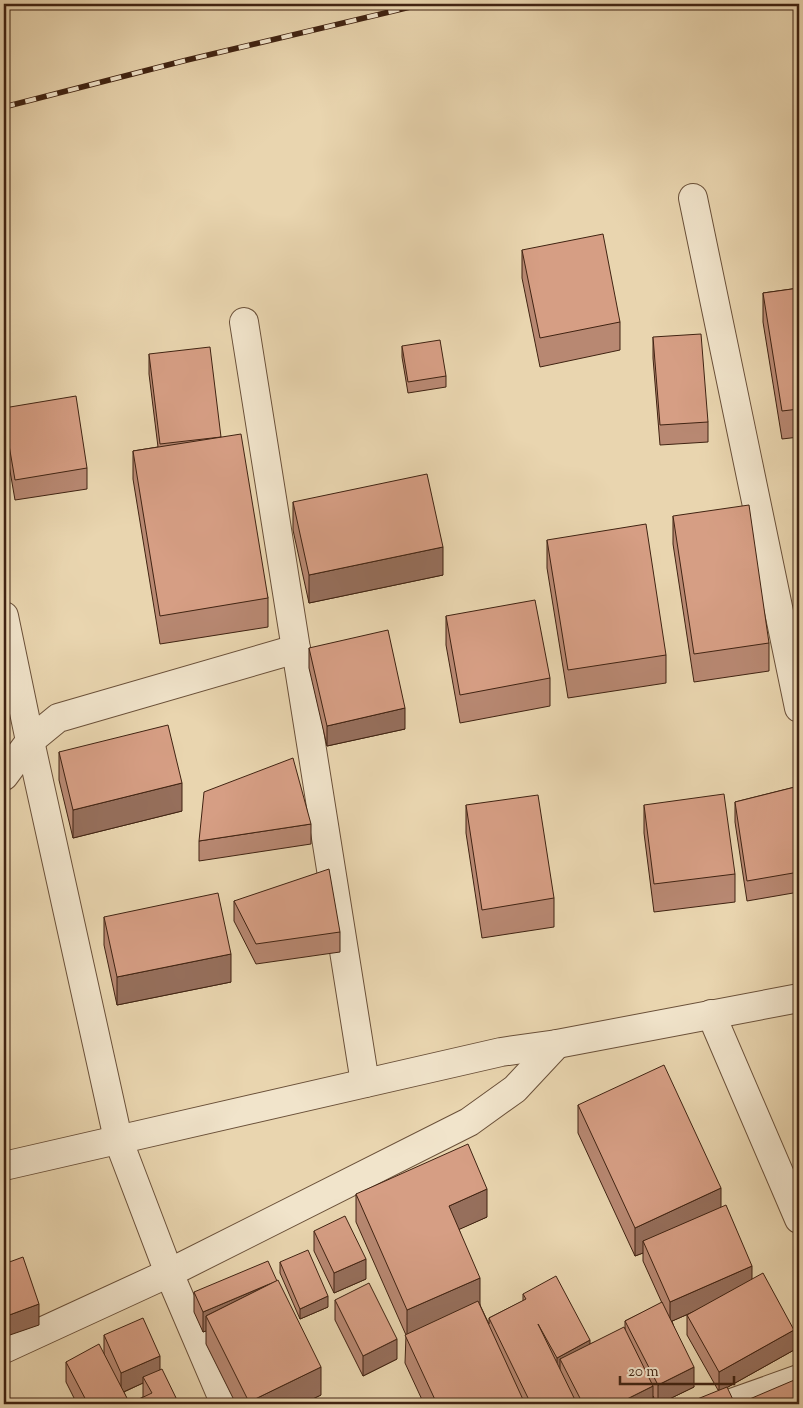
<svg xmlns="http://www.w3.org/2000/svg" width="803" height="1408" viewBox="0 0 803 1408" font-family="'Sorts Mill Goudy',serif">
<rect width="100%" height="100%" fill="#e9d5af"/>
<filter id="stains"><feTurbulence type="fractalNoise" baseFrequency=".004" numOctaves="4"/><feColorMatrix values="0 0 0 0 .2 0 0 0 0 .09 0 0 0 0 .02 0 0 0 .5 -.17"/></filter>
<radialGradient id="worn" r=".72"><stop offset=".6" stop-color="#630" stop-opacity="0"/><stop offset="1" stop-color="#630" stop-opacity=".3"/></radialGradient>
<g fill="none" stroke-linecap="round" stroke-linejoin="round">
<g stroke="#6a5039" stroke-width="30">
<g id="minor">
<path d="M693,198L799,708"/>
<path d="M244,322L365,1083"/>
<path d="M4,616L30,741L118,1139L169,1273L225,1404"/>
<path d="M4,776L30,741L58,718L296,649"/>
<path d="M711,1014L799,1219"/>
<path d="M4,1166L501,1052L557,1044L799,998"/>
<path d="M4,1349L169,1273L469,1122L515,1089L557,1044"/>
<path d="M729,1404L799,1379"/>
</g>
</g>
<use href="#minor" stroke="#f1e4cb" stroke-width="28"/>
<g stroke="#402312" stroke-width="5.5">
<path id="rail" d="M4,107L187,60L423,4"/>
</g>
<use href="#rail" stroke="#f1e4cb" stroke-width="4" stroke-dasharray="11" stroke-linecap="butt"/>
</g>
<g fill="#b88872" stroke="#402312">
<path d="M522,250L620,322V350L540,367L522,278Z"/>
<path d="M799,288V437L782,439L763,322V293Z"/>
<path d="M653,337L708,422V442L660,445L653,358Z"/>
<path d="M402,346L446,376V387L408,393L402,357Z"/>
<path d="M149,354L221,437L268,598V627L160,644L133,479V451L158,447L149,374Z"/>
<path d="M4,408L87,468V489L15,500L4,436Z"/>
<path d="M293,502L443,575L309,603L293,530Z"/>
<path d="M673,516L769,643V671L694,682L673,544Z"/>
<path d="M547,540L666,655V683L568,698L547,568Z"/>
<path d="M446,616L550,678V706L460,723L446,645Z"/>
<path d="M309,648L405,729L327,746L309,668Z"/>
<path d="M59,752L182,811L73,838L59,780Z"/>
<path d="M799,786V892L747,901L735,822V802Z"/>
<path d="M466,805L554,898V927L482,938L466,833Z"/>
<path d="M644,805L735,874V902L654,912L644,833Z"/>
<path d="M311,824V844L199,861V841Z"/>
<path d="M234,901L340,932V952L256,964L234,921Z"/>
<path d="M104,917L231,982L117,1005L104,945Z"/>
<path d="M578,1105L721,1207L752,1279L794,1350L728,1387L718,1390L687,1335V1315L693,1312L672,1321L694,1387L659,1404H657L653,1396V1404H424L405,1363L406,1335L356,1222V1194L487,1217L459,1229L480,1305L489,1324V1318L523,1301V1294L590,1344L625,1330V1321L662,1303L643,1261V1253L635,1256L578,1133Z"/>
<path d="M314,1231L366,1279L334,1293L314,1251Z"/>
<path d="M280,1262L328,1307L300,1319L280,1273Z"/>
<path d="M194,1292L321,1395L302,1404H236L206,1344V1331L203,1332L194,1312Z"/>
<path d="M335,1300L397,1359L363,1376L335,1320Z"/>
<path d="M104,1335L160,1370L179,1404H135V1401L143,1397V1383L124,1392L129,1404H77L66,1382V1362L104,1355Z"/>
</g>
<g fill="#966f5c" stroke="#402312">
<path d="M443,547V575L309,603V575Z"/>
<path d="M405,708V729L327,746V726Z"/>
<path d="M182,783V811L73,838V810Z"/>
<path d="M231,954V982L117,1005V977Z"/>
<path d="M721,1188V1217L643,1241V1253L635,1256V1228Z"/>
<path d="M487,1189V1217L449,1234V1206Z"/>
<path d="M366,1259V1279L334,1293V1273Z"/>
<path d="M752,1266V1286L670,1322V1302Z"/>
<path d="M480,1278V1306L407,1338V1310Z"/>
<path d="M277,1281L206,1316V1331L203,1332V1312Z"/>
<path d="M328,1296V1307L300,1319V1309Z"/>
<path d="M39,1304V1325L4,1337V1317Z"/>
<path d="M794,1330V1350L719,1392V1372Z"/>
<path d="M397,1339V1359L363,1376V1356Z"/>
<path d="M590,1340V1360L560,1359V1376L557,1378V1358Z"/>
<path d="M160,1356V1376L143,1377V1383L121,1393V1373Z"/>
<path d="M321,1367V1395L302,1404H249V1402Z"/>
<path d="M694,1367V1387L659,1404H658V1385Z"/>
<path d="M653,1386V1404H617Z"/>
</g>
<g fill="#d69e84" stroke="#402312">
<path d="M603,234L620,322L540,338L522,250Z"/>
<path d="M799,288V409L782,411L763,293Z"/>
<path d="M701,334L708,422L660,425L653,337Z"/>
<path d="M440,340L446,376L408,382L402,346Z"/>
<path d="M210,347L221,437L160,444L149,354Z"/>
<path d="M76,396L87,468L15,480L4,416V408Z"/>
<path d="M241,434L268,598L160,616L133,451Z"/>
<path d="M427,474L443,547L309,575L293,502Z"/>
<path d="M749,505L769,643L694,654L673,516Z"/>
<path d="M646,524L666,655L568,670L547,540Z"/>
<path d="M535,600L550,678L460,695L446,616Z"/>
<path d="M388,630L405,708L327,726L309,648Z"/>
<path d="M168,725L182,783L73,810L59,752Z"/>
<path d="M293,758L311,824L199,841L204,792Z"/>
<path d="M799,786V872L747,881L735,802Z"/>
<path d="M724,794L735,874L654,884L644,805Z"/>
<path d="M538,795L554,898L482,910L466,805Z"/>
<path d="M329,869L340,932L256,944L234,901Z"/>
<path d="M218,893L231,954L117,977L104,917Z"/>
<path d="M664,1065L721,1188L635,1228L578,1105Z"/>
<path d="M468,1144L487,1189L449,1206L480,1278L407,1310L356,1194Z"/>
<path d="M726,1205L752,1266L670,1302L643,1241Z"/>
<path d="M345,1216L366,1259L334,1273L314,1231Z"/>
<path d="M308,1250L328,1296L300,1309L280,1262Z"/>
<path d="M23,1257L39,1304L4,1317V1264Z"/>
<path d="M268,1261L277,1281L267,1285L203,1312L194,1292Z"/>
<path d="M763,1273L794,1330L719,1372L687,1315Z"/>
<path d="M556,1276L590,1340L557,1358L538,1324L577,1404H531L489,1318L526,1299L523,1294Z"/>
<path d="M278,1280L321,1367L249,1402L206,1316Z"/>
<path d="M369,1283L397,1339L363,1356L335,1300Z"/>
<path d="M478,1301L525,1404H437L405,1335Z"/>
<path d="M662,1302L694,1367L658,1385L625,1321Z"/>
<path d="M143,1318L160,1356L121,1373L104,1335Z"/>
<path d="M624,1327L653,1386L617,1404H583L560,1359Z"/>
<path d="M99,1344L129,1402L125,1404H88L66,1362Z"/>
<path d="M162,1369L179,1404H136L135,1401L152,1393L143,1377Z"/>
<path d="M799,1378V1404H747L745,1401Z"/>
<path d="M727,1387L735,1404H685Z"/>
</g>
<rect width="803" height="1408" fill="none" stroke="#e9d5af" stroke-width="20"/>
<rect x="5" y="5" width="793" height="1398" fill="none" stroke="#402312" stroke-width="2.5"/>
<rect x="10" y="10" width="783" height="1388" fill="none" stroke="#402312"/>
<path d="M620 1376v8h114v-8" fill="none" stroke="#402312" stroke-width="2.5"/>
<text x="628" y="1376" font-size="15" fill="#402312" stroke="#f1e4cb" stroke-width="4" paint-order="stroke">20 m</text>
<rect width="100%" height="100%" filter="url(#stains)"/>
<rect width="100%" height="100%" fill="url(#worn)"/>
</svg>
